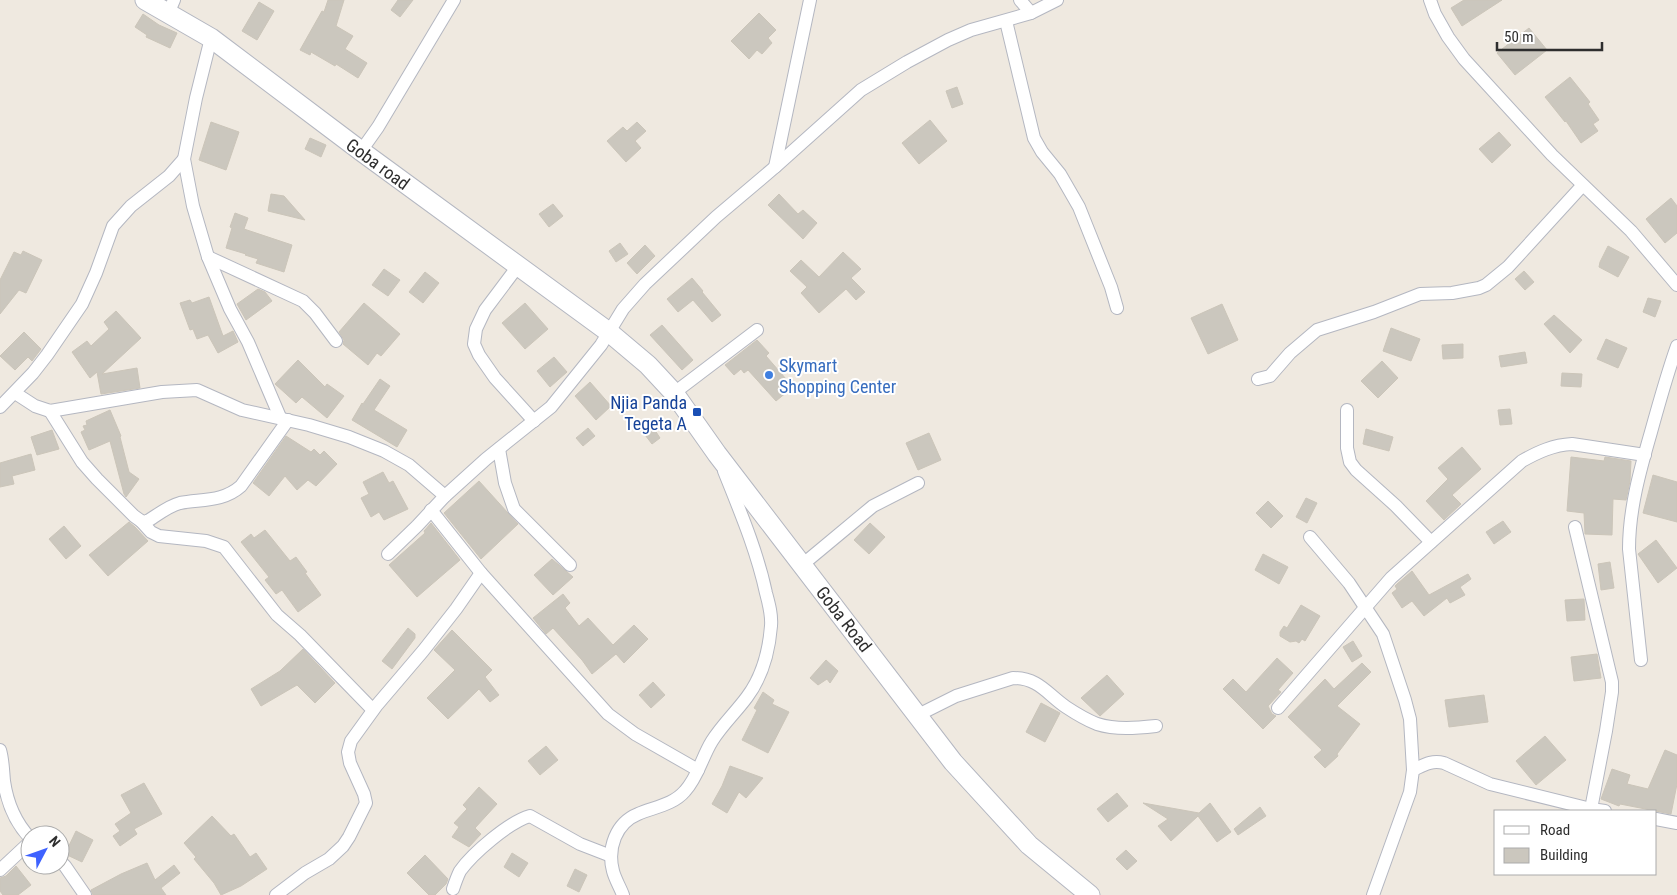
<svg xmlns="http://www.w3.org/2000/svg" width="1677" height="895" viewBox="0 0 1677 895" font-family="'Roboto Condensed',sans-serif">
<rect width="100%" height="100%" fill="#efe9e0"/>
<g fill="#cbc7be" stroke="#cbc5b9">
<path d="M328,0H344L336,26L353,36L345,49L367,63L358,78L336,64L335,66L311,52L310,55L300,50L322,11L324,12Z"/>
<path d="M398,0H413L400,17L391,10Z"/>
<path d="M1464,0H1502L1462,26L1451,8Z"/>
<path d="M259,2L274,11L257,40L242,31Z"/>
<path d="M759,13L776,30L768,38L772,43L762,54L757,50L749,59L731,41Z"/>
<path d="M143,14L159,25L177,33L170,48L146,37L147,35L135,27Z"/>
<path d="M1529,28L1547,50L1515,75L1497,53Z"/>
<path d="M1570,77L1590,102L1588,104L1599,120L1593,124L1598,131L1581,143L1566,121L1565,122L1545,97Z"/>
<path d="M957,87L963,104L952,108L946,91Z"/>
<path d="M930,120L947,141L919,164L902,143Z"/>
<path d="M211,122L239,132L226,170L199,160Z"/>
<path d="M637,122L646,131L635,141L641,148L626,162L607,141L623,127L627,131Z"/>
<path d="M1499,132L1511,145L1492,163L1479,149Z"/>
<path d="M310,138L326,145L321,157L305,149Z"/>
<path d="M271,194L284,196L305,220L268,211Z"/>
<path d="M779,194L798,214L803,210L817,223L803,239L768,205Z"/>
<path d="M1671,198L1677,206V233L1665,243L1646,219Z"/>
<path d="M553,204L563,216L549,227L539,214Z"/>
<path d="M235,213L248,218L244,229L292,245L284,272L256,263L258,259L245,255L246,254L226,248L232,228L230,227Z"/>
<path d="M620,243L628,254L616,262L609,251Z"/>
<path d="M645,245L655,256L637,274L627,263Z"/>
<path d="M1608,246L1629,257L1618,277L1599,267L1600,262Z"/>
<path d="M23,251L42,260L26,293L19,290L0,314V280L14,252L21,255Z"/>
<path d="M843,252L861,269L851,278L865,292L856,300L846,289L819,313L801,293L807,287L790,271L801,260L819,277Z"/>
<path d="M384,269L400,280L388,296L372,285Z"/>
<path d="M1524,271L1534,282L1525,290L1515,279Z"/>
<path d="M425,272L439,283L423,303L409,292Z"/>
<path d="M692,278L703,291L702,292L721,315L712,322L693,300L678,312L667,299Z"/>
<path d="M258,289L265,292L272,301L246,320L237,304Z"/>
<path d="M209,297L223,336L233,331L238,342L218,353L208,335L197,339L193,329L190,330L180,303L190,300L192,303Z"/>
<path d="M1648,298L1661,301L1655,317L1643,312Z"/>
<path d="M364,303L400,334L381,356L377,353L368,365L343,344L344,340L339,332Z"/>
<path d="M525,303L548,329L525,349L502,323Z"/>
<path d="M1222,304L1238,340L1208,354L1191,318Z"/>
<path d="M116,311L141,338L102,374L137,368L140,388L101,394L97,372L90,378L72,352L87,341L91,346L109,329L104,322Z"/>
<path d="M1554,315L1582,340L1570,353L1544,324Z"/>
<path d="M662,325L693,360L682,370L650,335Z"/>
<path d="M1391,328L1420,339L1411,361L1383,351Z"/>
<path d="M24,332L41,349L32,361L28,357L15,370L0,356Z"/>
<path d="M1606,339L1627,348L1618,368L1597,359Z"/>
<path d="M757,340L769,353L766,356L793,387L776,401L748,370L744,373L741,369L734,375L725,365Z"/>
<path d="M1463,344V358L1443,359L1442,345Z"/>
<path d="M1525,352L1527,363L1501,367L1499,356Z"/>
<path d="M554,357L567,372L550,387L537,371Z"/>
<path d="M298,360L325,387L327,384L344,396L327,418L302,397L296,403L275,384Z"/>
<path d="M1382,361L1398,378L1378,398L1361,381Z"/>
<path d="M1562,373L1582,374L1581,387L1561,386Z"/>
<path d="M380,379L390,386L374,410L407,430L397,447L352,420L362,403L363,404Z"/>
<path d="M590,382L611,406L596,420L575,396Z"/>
<path d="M1510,409L1512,424L1500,425L1498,410Z"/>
<path d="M110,410L121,436L120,437L129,472L139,479L126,497L124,494L110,441L89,450L81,432L85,430L83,426L87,425L86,421Z"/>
<path d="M651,424L660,438L652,444L642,431Z"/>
<path d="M588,428L595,436L583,446L576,438Z"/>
<path d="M1366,429L1393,437L1389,451L1363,444Z"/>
<path d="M52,430L59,449L37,455L31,437Z"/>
<path d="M929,433L941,460L918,470L906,443Z"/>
<path d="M286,436L311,452L314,449L320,455L324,451L337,464L316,486L308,480L297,490L285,476L269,496L253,483Z"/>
<path d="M1462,447L1481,469L1452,495L1461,504L1444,520L1426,501L1448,479L1438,468Z"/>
<path d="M31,454L35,470L12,476L14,484L0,487V463Z"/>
<path d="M1571,457L1604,461L1605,457L1631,461L1630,481L1626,500L1613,499L1612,535L1585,534L1584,513L1567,511Z"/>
<path d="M383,472L389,483L393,481L408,509L384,520L379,512L371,517L361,498L369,494L363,482Z"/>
<path d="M1653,475L1677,482V522L1643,513Z"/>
<path d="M479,481L518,524L481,559L444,513Z"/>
<path d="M1306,498L1317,503L1307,523L1296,517Z"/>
<path d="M1268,501L1283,516L1271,528L1256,513Z"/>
<path d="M1503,521L1511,532L1494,544L1486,532Z"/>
<path d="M129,522L135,527L148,541L108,576L89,555Z"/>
<path d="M431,523L460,560L417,597L389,565L425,533L424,531Z"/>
<path d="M870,523L885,537L869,554L854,540Z"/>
<path d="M64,526L81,546L66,559L49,539Z"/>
<path d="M265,530L290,561L296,557L307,572L305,573L321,595L298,612L282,590L276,594L265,580L269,577L241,542L251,534L254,538Z"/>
<path d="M1656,540L1677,568L1658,583L1638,554Z"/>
<path d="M1263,554L1288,567L1279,584L1255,570Z"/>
<path d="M552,559L573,577L553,595L534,575Z"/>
<path d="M1610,562L1614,588L1601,590L1598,564Z"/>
<path d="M1412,571L1429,595L1468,574L1471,579L1460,587L1465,595L1450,603L1447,598L1424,616L1412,601L1402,608L1392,593L1397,589L1395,586L1397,584Z"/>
<path d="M563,594L570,603L565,608L579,626L588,618L613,645L634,625L648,639L624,663L616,654L592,674L582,660L553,628L546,634L533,618Z"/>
<path d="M1584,599L1585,620L1567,621L1565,600Z"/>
<path d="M1301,605L1320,616L1305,641L1302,639L1299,643L1296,641L1290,642L1280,636V632L1284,626L1287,628Z"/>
<path d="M408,628L415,634V638L392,669L382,661Z"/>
<path d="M452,630L492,670L485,677L499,695L490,702L479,689L448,719L427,698L455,670L434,650Z"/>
<path d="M1353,641L1362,656L1352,662L1343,647Z"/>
<path d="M303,649L335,683L315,703L297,685L261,706L251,689L280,671Z"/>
<path d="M1597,654L1601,678L1574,681L1571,657Z"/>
<path d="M1277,658L1293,673L1278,690L1281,692L1268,706L1272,714L1276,716L1263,729L1223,689L1233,679L1246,692Z"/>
<path d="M826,660L838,671L830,683L827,679L818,685L810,678Z"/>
<path d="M1362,663L1371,672L1337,706L1360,724L1337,754L1338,756L1325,768L1314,757L1322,750L1288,717L1325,679L1334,689Z"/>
<path d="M1107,675L1124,694L1100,716L1081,698Z"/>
<path d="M653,682L665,695L651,708L639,695Z"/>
<path d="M763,692L774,700L772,704L789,712L768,753L742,740L757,710L754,708Z"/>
<path d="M1484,695L1488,722L1449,727L1445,700Z"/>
<path d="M1041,703L1060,713L1045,742L1026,732Z"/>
<path d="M1545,736L1566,760L1536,785L1516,761Z"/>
<path d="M546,746L558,760L540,775L528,761Z"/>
<path d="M1665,750L1677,755V784L1671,814L1620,804L1619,806L1601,799L1612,769L1630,775L1627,784L1648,789Z"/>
<path d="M730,766L763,778L746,798L739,792L727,813L712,804L722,786Z"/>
<path d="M144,783L162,814L134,829L137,834L120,846L113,836L120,831L115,824L131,813L121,795Z"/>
<path d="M479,787L497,804L475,828L481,834L469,847L452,837L459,827L454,823L467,809L463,805Z"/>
<path d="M1117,793L1128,806L1108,822L1097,809Z"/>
<path d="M1143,803L1199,813L1210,803L1231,832L1217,842L1198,816L1171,841L1158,826L1168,819Z"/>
<path d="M1260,807L1266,816L1238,835L1234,829Z"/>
<path d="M212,816L231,836L234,834L250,857L256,853L267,869L241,886L221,895L214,883L194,859L196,857L184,843Z"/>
<path d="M76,831L93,840L82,862L65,854Z"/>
<path d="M1126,850L1137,861L1127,870L1116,859Z"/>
<path d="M512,853L528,863L519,877L504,867Z"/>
<path d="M425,855L448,879L446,884L435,895H429L407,873Z"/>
<path d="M147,863L155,880L174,865L180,873L161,888L166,895H93L91,890L121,874Z"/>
<path d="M16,866L31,885L18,895H3L0,891V878L6,876Z"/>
<path d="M575,869L587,875L579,892L567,886Z"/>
</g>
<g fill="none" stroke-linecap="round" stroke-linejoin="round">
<g stroke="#b4b7c1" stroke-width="14">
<g id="minor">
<path d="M1020,0L1031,13"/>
<path d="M1430,0L1435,14L1448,37L1464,59L1552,155L1631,231L1677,285"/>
<path d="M168,14L174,0"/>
<path d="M1006,21L1034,138L1042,152L1060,174L1079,207L1111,287L1117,308"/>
<path d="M211,38L196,98L184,159L193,206L208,257L230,309L248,342L280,417"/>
<path d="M361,151L378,127L454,0"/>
<path d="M775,167L810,0"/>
<path d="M208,257L303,301L315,313L336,341"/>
<path d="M518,266L485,310L476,329L474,344L479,355L495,378L534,421"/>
<path d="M1258,379L1270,376L1290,353L1317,330L1374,312L1420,294L1452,293L1479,288L1486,285L1508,267L1582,186"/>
<path d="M15,393L35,406L50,411L162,392L197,390L242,410L309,425L349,437L384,451L409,465L445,496"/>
<path d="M674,393L757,330"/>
<path d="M0,407L33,373L47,355L82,304L96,273L113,226L131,206L169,176L184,159"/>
<path d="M1347,410V448L1350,462L1356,470L1396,506L1431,542"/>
<path d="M50,411L82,462L97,479L134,516L141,521L146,522C156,516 168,506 180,503C202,499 223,502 241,486L288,420"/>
<path d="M499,449L505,483L514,509L570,565"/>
<path d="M431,510L481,573L608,714L635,734L698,770"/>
<path d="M141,521L151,532L159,536L206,541L224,547L277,615L300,635L373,710"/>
<path d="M1575,527L1612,682V692L1606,731L1591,809"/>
<path d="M1310,537L1349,583L1383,634L1405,700L1410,719L1413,770L1410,792L1373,895"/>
<path d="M388,554L417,526L445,496L486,459L551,407L601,345L623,309L645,284L716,217L775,167L861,90L907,62L948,40L971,30L1031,13L1057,0"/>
<path d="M802,565L873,506L918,483"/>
<path d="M1641,660L1629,549C1629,509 1640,470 1651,432C1659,403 1667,374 1677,346"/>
<path d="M1278,708L1391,578L1522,461C1538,452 1553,445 1572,444L1645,455"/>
<path d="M918,715L956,696L1013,678C1039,678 1047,694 1066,707C1075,713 1087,720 1097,724C1116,730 1137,728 1156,726"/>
<path d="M0,750C3,760 3,771 4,781C7,802 16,823 30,838"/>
<path d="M1413,770C1424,765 1431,760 1444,763L1490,784L1591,809L1605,811"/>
<path d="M1656,819L1677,823"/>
<path d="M60,861L65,866L85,895"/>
<path d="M0,870L30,842"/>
<path d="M453,889C455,883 457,877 460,871C473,853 509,822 530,816L580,844L611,856"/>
<path d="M276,895L305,873L329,859L343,846L349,837L366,803L364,794L350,763L348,752L351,741L377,705L423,651L456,609L481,573"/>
<path d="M623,895C620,887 615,879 613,871C607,848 616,823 638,814C654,807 673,805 685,791C698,777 702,757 712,741C722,725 736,712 747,697C762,677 769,651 771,626C772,615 769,604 766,593C757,551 740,511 724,471"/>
</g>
</g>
<g stroke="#b4b7c1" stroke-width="21">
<path id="secondary" d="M145,0L211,38L361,151L610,333L648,365L674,393L717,454L953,762L1029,845L1090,895"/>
</g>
<use href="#minor" stroke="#fff" stroke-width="12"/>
<use href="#secondary" stroke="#fff" stroke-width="19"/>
</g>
<circle fill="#3f7fe0" stroke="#fff" stroke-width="2" cx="769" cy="375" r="5"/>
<rect fill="#1a4fb4" stroke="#fff" stroke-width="2" x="692" y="407" width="10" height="10" rx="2.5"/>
<g text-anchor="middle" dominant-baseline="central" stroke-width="4" stroke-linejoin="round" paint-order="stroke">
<g font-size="18" fill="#2e2e2e" stroke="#fff">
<text transform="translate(378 164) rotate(36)">Goba road</text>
<text transform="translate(844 619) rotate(52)">Goba Road</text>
</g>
<g font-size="18" fill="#366cbe" stroke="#fff" text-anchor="start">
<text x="779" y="365">Skymart<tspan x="779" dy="21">Shopping Center</tspan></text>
</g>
<g font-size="18" fill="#164399" stroke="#fff" text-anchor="end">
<text x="687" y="402">Njia Panda<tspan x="687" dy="21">Tegeta A</tspan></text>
</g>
</g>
<rect x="1494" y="810" width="162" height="65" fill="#ffffff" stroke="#ababab"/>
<rect x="1504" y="826" width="25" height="8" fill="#ffffff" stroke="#ababab"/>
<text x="1540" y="835" font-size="15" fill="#2e2e2e">Road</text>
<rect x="1504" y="848" width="25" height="15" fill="#cbc7be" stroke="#ababab"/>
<text x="1540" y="860" font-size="15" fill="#2e2e2e">Building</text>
<g transform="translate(45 850) rotate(49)"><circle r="24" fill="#ffffff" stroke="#ababab"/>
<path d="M0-4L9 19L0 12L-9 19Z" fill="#3e62ff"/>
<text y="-8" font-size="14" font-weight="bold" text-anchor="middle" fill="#2e2e2e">N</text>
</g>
<path d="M1497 42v8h105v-8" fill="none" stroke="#2e2e2e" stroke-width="2.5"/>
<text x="1504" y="42" font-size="15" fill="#2e2e2e" stroke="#ffffff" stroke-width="4" paint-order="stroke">50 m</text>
</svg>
